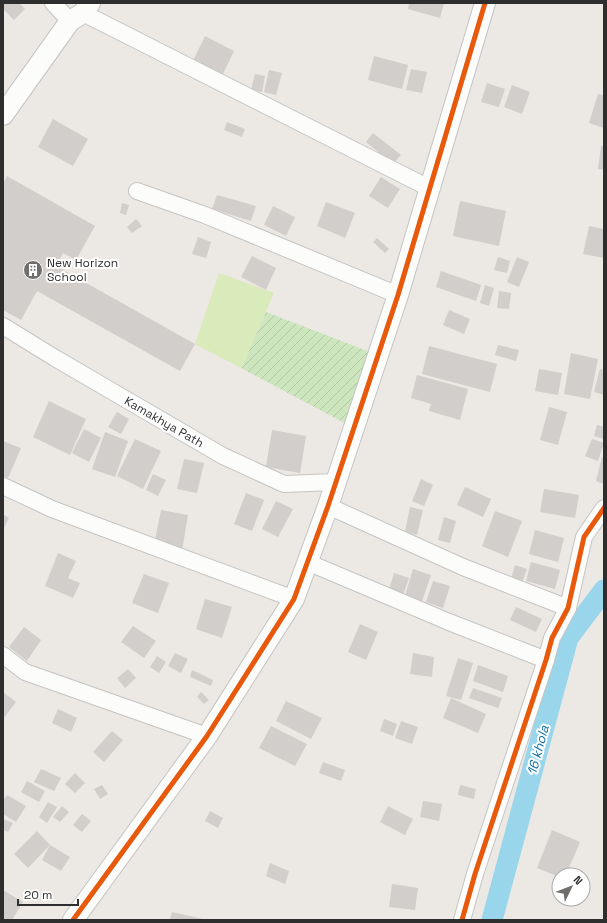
<svg xmlns="http://www.w3.org/2000/svg" width="607" height="923" viewBox="0 0 607 923" font-family="'Space Grotesk',sans-serif">
<defs>
<pattern id="garden-furrows" width="10" height="10" patternUnits="userSpaceOnUse"><rect width="10" height="10" fill="#cee6be"/><path d="M-1 1l2-2M0 10L10 0M9 11l2-2" fill="none" stroke="#b1c6a4"/></pattern>
</defs>
<rect width="100%" height="100%" fill="#ece8e4"/>
<path fill="url(#garden-furrows)" d="M266,312L378,355L354,428L241,368Z"/>
<path fill="#d9eabb" d="M219,273L274,293L241,368L195,344Z"/>
<g fill="none" stroke-linecap="round" stroke-linejoin="round">
<path stroke="#99d6ec" stroke-width="21" d="M492,920L568,638L604,590"/>
</g>
<g fill="#d1cecb">
<path d="M3,3H19L25,9L14,20L3,9Z"/>
<path d="M409,3H444L440,18L408,9Z"/>
<path d="M205,36L234,51L220,80L191,65Z"/>
<path d="M374,56L408,65L402,89L368,80Z"/>
<path d="M411,69L427,72L422,93L406,90Z"/>
<path d="M269,70L282,73L276,95L264,92Z"/>
<path d="M255,74L265,76L262,92L251,90Z"/>
<path d="M487,83L505,89L499,107L481,102Z"/>
<path d="M512,85L530,92L522,114L504,107Z"/>
<path d="M598,94L604,95V128L589,123Z"/>
<path d="M53,119L88,139L73,166L38,147Z"/>
<path d="M227,122L245,129L242,137L224,130Z"/>
<path d="M373,133L401,155L393,164L366,142Z"/>
<path d="M601,146H604V170L598,169Z"/>
<path d="M7,176L95,226L76,260L63,253L56,266L195,344L180,371L37,291L21,320L3,310V184Z"/>
<path d="M381,177L400,189L388,208L369,196Z"/>
<path d="M217,195L256,206L251,221L212,209Z"/>
<path d="M460,201L506,211L499,246L453,236Z"/>
<path d="M326,202L355,213L345,238L317,226Z"/>
<path d="M122,203L129,205L126,215L120,213Z"/>
<path d="M273,206L295,217L286,236L264,225Z"/>
<path d="M136,219L142,226L132,233L127,227Z"/>
<path d="M589,226L604,229V258L583,254Z"/>
<path d="M198,237L211,242L206,258L192,254Z"/>
<path d="M377,238L389,249L385,253L373,242Z"/>
<path d="M252,256L276,268L266,290L241,277Z"/>
<path d="M498,257L510,261L507,273L494,270Z"/>
<path d="M517,257L529,262L519,287L507,282Z"/>
<path d="M441,271L481,285L476,301L436,287Z"/>
<path d="M485,285L494,288L489,306L480,303Z"/>
<path d="M499,291L511,293L509,309L497,308Z"/>
<path d="M449,310L470,319L464,334L443,325Z"/>
<path d="M498,345L519,350L516,361L495,355Z"/>
<path d="M429,346L497,364L490,392L422,374Z"/>
<path d="M571,353L598,359L590,399L564,394Z"/>
<path d="M539,369L562,373L558,395L535,391Z"/>
<path d="M600,369L604,370V395L594,392Z"/>
<path d="M417,375L468,389L460,420L429,411L431,404L411,398Z"/>
<path d="M49,401L86,419L70,455L33,437Z"/>
<path d="M549,407L567,412L558,445L540,440Z"/>
<path d="M117,412L129,419L121,434L108,427Z"/>
<path d="M597,425L604,427V439L594,436Z"/>
<path d="M84,429L101,438L89,462L72,453Z"/>
<path d="M272,430L306,436L300,473L266,467Z"/>
<path d="M105,432L128,441L115,477L92,469Z"/>
<path d="M135,439L161,451L143,489L117,476Z"/>
<path d="M592,439L604,443L598,461L585,456Z"/>
<path d="M3,441L21,448L8,478L3,476Z"/>
<path d="M602,457L604,458V484L596,481Z"/>
<path d="M184,459L204,463L197,493L177,489Z"/>
<path d="M153,474L166,480L158,496L146,490Z"/>
<path d="M421,479L433,485L424,506L412,501Z"/>
<path d="M465,487L491,499L483,517L457,505Z"/>
<path d="M544,489L579,495L575,518L540,512Z"/>
<path d="M246,493L264,500L252,531L234,524Z"/>
<path d="M276,501L293,509L278,537L262,529Z"/>
<path d="M410,507L423,510L417,535L405,532Z"/>
<path d="M161,510L188,515L182,551L154,545Z"/>
<path d="M495,511L522,521L508,557L482,546Z"/>
<path d="M3,514L9,518L3,530Z"/>
<path d="M444,517L456,521L450,543L438,540Z"/>
<path d="M535,530L564,538L558,562L529,554Z"/>
<path d="M58,553L76,561L68,578L80,583L73,598L45,586Z"/>
<path d="M531,562L560,570L555,589L526,581Z"/>
<path d="M515,565L527,569L522,583L511,579Z"/>
<path d="M413,569L431,575L422,601L405,596Z"/>
<path d="M394,573L409,578L403,595L389,590Z"/>
<path d="M144,574L169,583L158,613L132,603Z"/>
<path d="M433,581L450,586L443,608L426,602Z"/>
<path d="M205,599L232,607L222,638L196,629Z"/>
<path d="M516,607L542,619L536,632L510,620Z"/>
<path d="M360,624L378,632L366,660L348,652Z"/>
<path d="M133,626L156,641L144,658L121,642Z"/>
<path d="M24,627L41,640L27,661L9,647Z"/>
<path d="M175,653L188,659L181,673L168,666Z"/>
<path d="M413,653L434,657L432,677L410,674Z"/>
<path d="M157,656L166,662L159,673L150,667Z"/>
<path d="M458,658L473,663L461,700L446,696Z"/>
<path d="M478,665L508,676L503,692L473,681Z"/>
<path d="M128,669L136,678L125,688L117,678Z"/>
<path d="M192,670L213,680L211,686L190,677Z"/>
<path d="M473,688L502,698L498,708L469,698Z"/>
<path d="M3,692L16,702L3,719Z"/>
<path d="M201,692L209,700L204,704L197,697Z"/>
<path d="M451,698L486,714L478,733L443,718Z"/>
<path d="M286,701L322,718L311,739L276,721Z"/>
<path d="M58,709L77,718L71,732L52,723Z"/>
<path d="M384,719L397,724L393,736L380,731Z"/>
<path d="M401,721L418,727L412,744L395,738Z"/>
<path d="M271,726L307,744L295,766L259,748Z"/>
<path d="M112,731L123,740L104,762L93,752Z"/>
<path d="M323,762L345,770L341,781L319,773Z"/>
<path d="M41,769L61,778L54,791L34,782Z"/>
<path d="M75,773L85,783L75,793L65,784Z"/>
<path d="M27,781L45,791L39,802L21,792Z"/>
<path d="M102,785L108,794L100,799L94,789Z"/>
<path d="M460,785L476,789L474,799L458,795Z"/>
<path d="M7,795L26,806L16,822L3,814V801Z"/>
<path d="M423,801L442,804L439,821L420,817Z"/>
<path d="M48,802L57,807L47,823L39,817Z"/>
<path d="M62,806L69,812L60,822L53,817Z"/>
<path d="M388,806L413,819L405,835L380,822Z"/>
<path d="M210,811L223,818L218,828L205,821Z"/>
<path d="M82,814L91,821L82,832L73,825Z"/>
<path d="M3,819L13,823L8,832L3,830Z"/>
<path d="M552,830L580,842L566,875H559V877L537,868Z"/>
<path d="M37,831L50,845L28,868L14,854Z"/>
<path d="M50,845L70,857L61,871L42,860Z"/>
<path d="M270,863L289,871L285,884L266,876Z"/>
<path d="M392,884L418,888L415,910L389,907Z"/>
<path d="M3,890L23,902L12,920H3Z"/>
<path d="M172,912L203,919V920H170Z"/>
</g>
<g fill="none" stroke-linecap="round" stroke-linejoin="round">
<g stroke="#c5c4c5" stroke-width="18">
<g id="minor">
<path d="M53,3L70,21"/>
<path d="M83,13L431,189"/>
<path d="M137,191L205,215L398,295"/>
<path d="M3,326L55,358L223,456L284,484L336,482"/>
<path d="M3,486L52,509L294,599"/>
<path d="M328,506L463,567L568,608"/>
<path d="M307,562L449,622L546,660"/>
<path d="M3,655L25,672L207,736"/>
<path d="M462,920L475,874L546,660L552,638L568,608L584,537L604,508"/>
</g>
</g>
<g stroke="#c5c4c5" stroke-width="22">
<g id="tertiary">
<path d="M3,115L70,21L83,13L90,3"/>
<path d="M73,920L207,736L294,599L328,506L398,295L485,3"/>
</g>
</g>
<use href="#minor" stroke="#fcfcfb" stroke-width="16"/>
<use href="#tertiary" stroke="#fcfcfb" stroke-width="20"/>
<g stroke="#fff" stroke-width="8">
<g id="cycleway">
<path d="M73,920L207,736L294,599L328,506L398,295L485,3"/>
<path d="M462,920L475,874L546,660L552,638L568,608L584,537L604,508"/>
</g>
</g>
<use href="#cycleway" stroke="#e8590c" stroke-width="5"/>
</g>
<defs>
<g id="building-disc" transform="scale(1)"><circle r="9.5" fill="#706f6e" stroke="#fff"/><path d="M-4-6H4V6H1V3H-1V6H-4ZM-2.5-4.3h1.7v1.8h-1.7ZM.8-4.3h1.7v1.8H.8ZM-2.5-1h1.7V.8h-1.7ZM.8-1h1.7V.8H.8Z" fill="#fff"/></g>
</defs>
<g fill-rule="evenodd">
<use href="#building-disc" x="33" y="270"/>
</g>
<g text-anchor="middle" dominant-baseline="central" stroke-width="4" stroke-linejoin="round" paint-order="stroke">
<g font-size="12" fill="#2e2e2e" stroke="#fff" text-anchor="start">
<text x="47" y="263">New Horizon<tspan x="47" dy="14">School</tspan></text>
</g>
<g font-size="12" fill="#2e2e2e" stroke="#fff">
<text transform="translate(164 422) rotate(30)">Kamakhya Path</text>
</g>
<g font-size="13" font-style="italic" fill="#0d6fa3" stroke="#fff">
<text transform="translate(538 750) rotate(-75)">16 khola</text>
</g>
</g>
<rect width="607" height="923" fill="none" stroke="#2e2e2e" stroke-width="8"/>
<g transform="translate(571 887) rotate(47)"><circle r="19" fill="#ffffff" stroke="#ababab"/>
<path d="M0-3L7 15L0 10L-7 15Z" fill="#706f6e"/>
<text y="-6" font-size="11" font-weight="bold" text-anchor="middle" fill="#2e2e2e">N</text>
</g>
<path d="M18 899v6h60v-6" fill="none" stroke="#2e2e2e" stroke-width="2"/>
<text x="24" y="899" font-size="12" fill="#2e2e2e" stroke="#ffffff" stroke-width="3" paint-order="stroke">20 m</text>
</svg>
